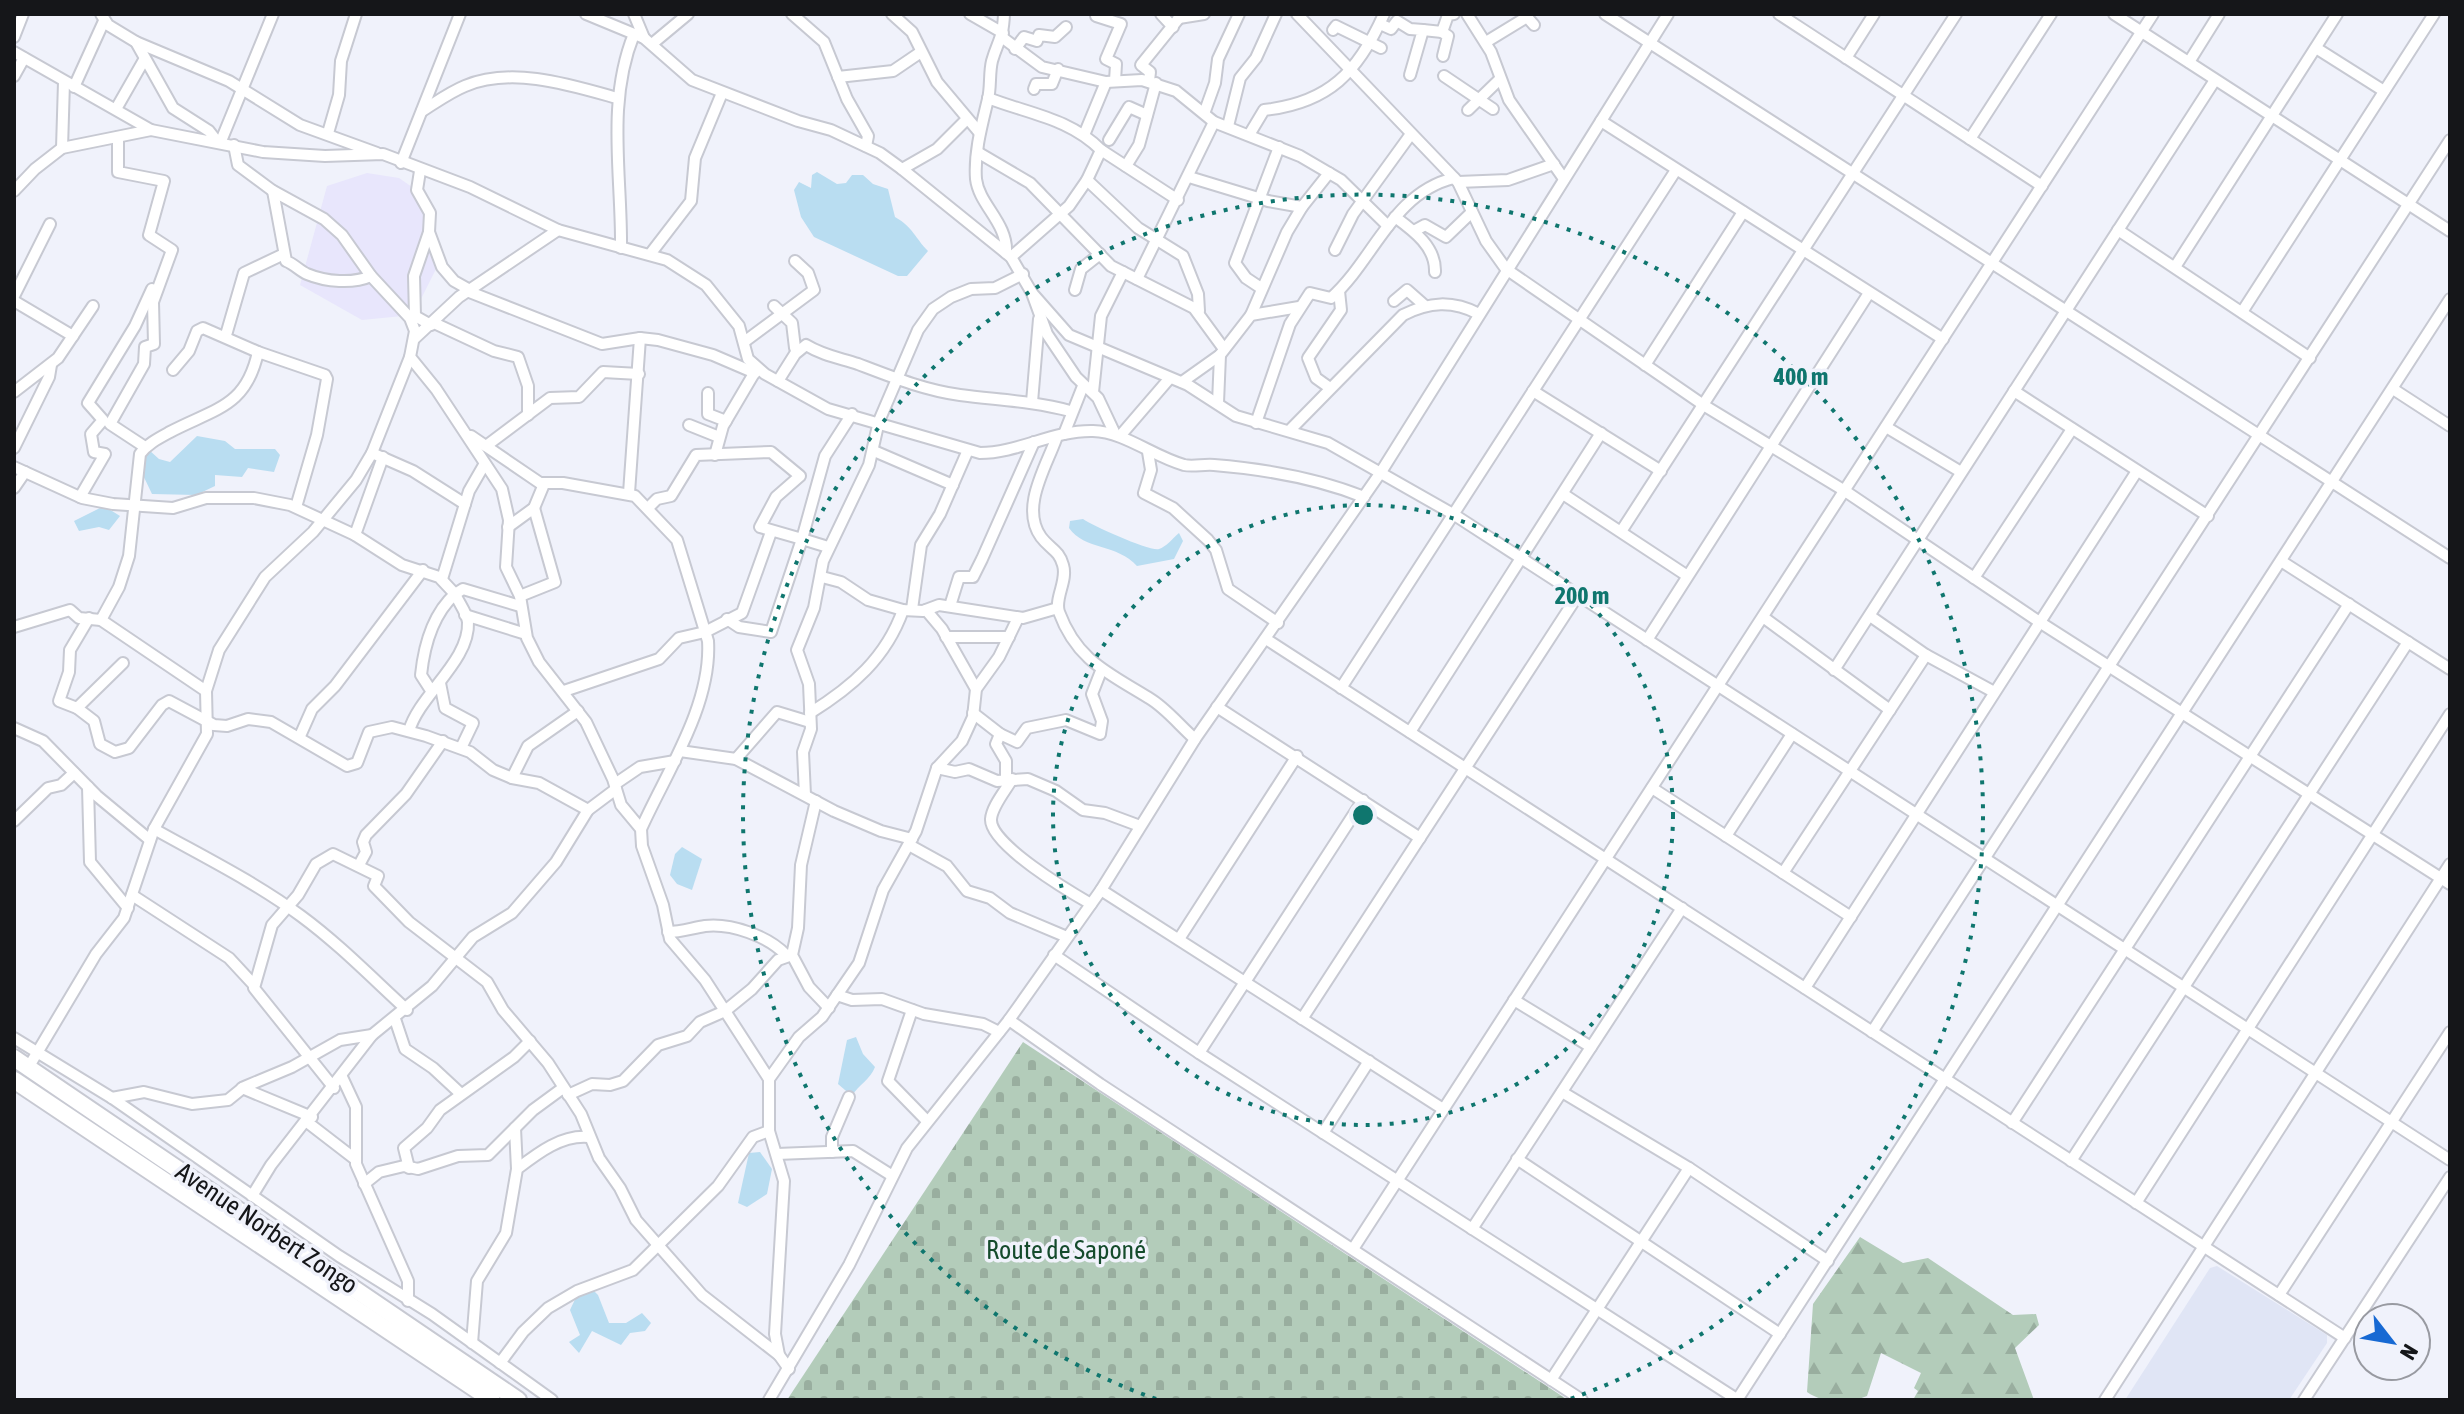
<svg xmlns="http://www.w3.org/2000/svg" width="2464" height="1414" viewBox="0 0 2464 1414" font-family="'Asap Condensed',sans-serif">
<defs>
<pattern id="forest-firs" width="22" height="20" patternUnits="userSpaceOnUse" patternTransform="scale(2)"><rect width="22" height="20" fill="#b3ccba"/><path d="M5 1l3.5 6h-7zM16 11l3.5 6h-7z" fill="#99ae9f"/></pattern>
<pattern id="cemetery-stones" width="16" height="16" patternUnits="userSpaceOnUse" patternTransform="scale(2)"><rect width="16" height="16" fill="#b3ccba"/><path d="M2 7V4a2 2 0 0 1 4 0v3zM10 15v-3a2 2 0 0 1 4 0v3z" fill="#99ae9f"/></pattern>
</defs>
<rect width="100%" height="100%" fill="#f0f2fb"/>
<path fill="#e8e6fc" d="M367,173L399,178L422,194L428,216L424,239L441,249L436,269L413,315L362,320L300,285L327,186Z"/>
<path fill="#e0e5f5" d="M2217,1266L2327,1335V1343L2289,1400H2125L2210,1268Z"/>
<path fill="url(#forest-firs)" d="M1860,1237L1903,1263L1928,1258L2013,1315L2036,1314L2039,1325L2015,1348L2034,1400H1913L1918,1391L1914,1388L1921,1373L1881,1353L1867,1396C1849,1404 1822,1403 1807,1392L1813,1304Z"/>
<path fill="url(#cemetery-stones)" d="M1023,1042L1568,1400H787Z"/>
<g fill="#b9ddf1">
<path d="M817,172L837,184L846,183L852,175H863L873,184L888,189L895,217C913,227 915,238 928,251L907,276H898L814,237L801,217L794,190L799,182L811,188L812,175Z"/>
<path d="M197,436L225,441L235,449H275L280,455L274,472L248,468L242,477L215,475V486L196,495L152,494L141,471L144,452L149,450L159,459L170,462Z"/>
<path d="M104,506L120,516L109,530L99,527L79,531L74,521Z"/>
<path d="M1083,519C1093,526 1151,552 1159,549C1166,547 1173,538 1179,533L1183,541L1174,559L1137,566C1118,544 1084,550 1069,528L1070,521Z"/>
<path d="M682,847L702,859L692,890L677,884L670,875L675,854Z"/>
<path d="M856,1037L863,1054L875,1067C870,1080 859,1084 852,1096L838,1084L847,1040Z"/>
<path d="M760,1152L772,1169L767,1194L747,1207L738,1203L749,1153Z"/>
<path d="M590,1287L598,1295L609,1323H626L642,1313L651,1323L645,1331L630,1333L621,1345L592,1331L579,1353L569,1342L580,1335L570,1310L579,1291Z"/>
</g>
<g fill="none" stroke-linecap="round" stroke-linejoin="round">
<g stroke="#c7c9d2" stroke-width="14">
<g id="street">
<path d="M101,14L108,25L136,42L173,108L209,131L216,140"/>
<path d="M586,14L644,38L692,80L798,121L831,130L880,153L902,169L1011,257L1032,293L1047,334L1076,377L1098,398L1114,432"/>
<path d="M634,14L644,38"/>
<path d="M792,14L824,42L847,99L868,136L866,146"/>
<path d="M892,14L912,32L937,82L979,132"/>
<path d="M970,14L1003,33"/>
<path d="M1004,14C1003,39 998,40 992,61C989,73 991,87 988,99C982,124 974,152 976,179C979,205 1008,223 1006,253"/>
<path d="M1161,14L1173,27"/>
<path d="M1297,14L1458,182L1486,241L1506,269L1705,406L1845,491L2041,623L2450,884"/>
<path d="M1467,14L1491,52L1509,100L1564,179"/>
<path d="M1605,14L2450,558"/>
<path d="M1779,14L2042,186"/>
<path d="M2114,14L2450,231"/>
<path d="M1096,16L1121,24L1106,59L1116,64L1115,81"/>
<path d="M1179,18L1204,14"/>
<path d="M1380,24L1391,29L1397,21L1410,29L1423,30L1410,75"/>
<path d="M1333,30L1336,26L1381,48"/>
<path d="M1423,30L1442,32L1448,15L1454,14"/>
<path d="M1442,32L1448,36L1443,56"/>
<path d="M14,37L23,14"/>
<path d="M1003,38L1042,67L1106,82L1142,80L1176,91L1214,122L1300,156L1341,180L1388,226"/>
<path d="M136,42L229,81L300,125L377,153"/>
<path d="M1486,42L1527,17L1534,25"/>
<path d="M652,44L688,14"/>
<path d="M2316,48L2384,91"/>
<path d="M1015,49L1024,37L1037,41L1039,35L1055,37L1066,27"/>
<path d="M14,52L151,130"/>
<path d="M1846,58L1874,14"/>
<path d="M2189,62L2219,14"/>
<path d="M14,76L24,58"/>
<path d="M1444,76L1493,109"/>
<path d="M838,77L893,71L921,52"/>
<path d="M1149,81L1150,72L1141,65L1179,18L1178,14"/>
<path d="M74,87L104,21"/>
<path d="M1034,89L1036,84H1052L1058,69"/>
<path d="M988,98C1029,114 1069,118 1101,150L1087,180"/>
<path d="M116,109L144,60"/>
<path d="M1468,110L1500,79"/>
<path d="M422,111C435,103 450,92 465,86C512,66 571,85 617,98"/>
<path d="M1205,111L1215,83L1218,59L1239,14"/>
<path d="M1601,121L1943,339"/>
<path d="M1228,126L1240,78L1256,58L1276,14"/>
<path d="M328,133L339,95L341,61L356,14"/>
<path d="M1084,135L1106,82"/>
<path d="M1249,135L1264,110C1329,103 1358,72 1384,14"/>
<path d="M118,137V172L164,181L149,235L172,250L153,302L154,344L145,347L144,364L110,424L145,447"/>
<path d="M1970,139L2051,14"/>
<path d="M1109,140L1129,107L1147,115"/>
<path d="M221,141L273,14"/>
<path d="M234,145L238,165L273,191L324,219L342,235L371,276L410,318L415,331L410,357L436,389L502,489L509,520L506,567L520,596L527,638L539,662L586,722L613,779L621,805L641,829L642,846L663,905L670,939L705,980L769,1079V1131L784,1181L775,1334L779,1355L789,1369"/>
<path d="M62,148L64,82"/>
<path d="M1101,150L1178,200"/>
<path d="M979,153L1030,183L1111,266L1194,308L1224,349"/>
<path d="M401,163L460,14"/>
<path d="M1126,166L1139,145L1156,83"/>
<path d="M902,169L937,149L967,119"/>
<path d="M420,171L417,190L430,213L429,232L442,267L454,281L470,290"/>
<path d="M1189,177L1268,201L1302,207L1329,173"/>
<path d="M1458,182L1508,180L1554,164"/>
<path d="M14,191L35,169L62,148L151,130L263,152L325,156L383,154L470,187L558,230L667,260L706,285L739,326L748,359L765,374L828,409L980,453C1018,453 1054,430 1093,431C1125,432 1152,456 1184,465C1193,467 1204,464 1214,465C1263,469 1319,479 1364,497"/>
<path d="M273,191L286,261C294,264 300,271 307,274C326,282 353,284 371,276"/>
<path d="M1395,217C1414,231 1436,247 1435,272"/>
<path d="M2118,230L2310,358"/>
<path d="M1414,231L1425,225L1446,237L1472,212"/>
<path d="M429,232L414,276L415,316L431,325"/>
<path d="M621,248C622,176 606,103 634,34"/>
<path d="M1335,250L1353,214L1411,134"/>
<path d="M651,253L691,201L695,158L722,93"/>
<path d="M1011,257L1069,206L1087,180L1138,228L1183,256L1198,294L1199,311"/>
<path d="M2175,267L2337,14"/>
<path d="M1137,279L1214,122"/>
<path d="M1261,288L1246,278L1235,263L1279,147"/>
<path d="M1075,290L1081,269L1100,254"/>
<path d="M467,291L602,344L640,338L658,340L713,355L755,373"/>
<path d="M1032,293L1069,335L1188,385L1236,416L1328,443L1453,514L2450,1160"/>
<path d="M14,296L50,224"/>
<path d="M14,301L73,336"/>
<path d="M1394,301L1407,290L1424,305"/>
<path d="M774,306L792,323L795,348L799,350"/>
<path d="M2242,312L2434,14"/>
<path d="M1251,315L1287,232L1302,207"/>
<path d="M434,323L494,351L518,357L528,386V415"/>
<path d="M226,335L244,273L284,254"/>
<path d="M415,338L459,297L558,230"/>
<path d="M744,342L814,290L808,273L795,261"/>
<path d="M1645,365L1743,212"/>
<path d="M173,370L189,351L197,331L203,328L258,352"/>
<path d="M778,381L795,354L806,345C824,356 840,358 858,364C892,377 924,390 960,395C997,400 1033,401 1070,411"/>
<path d="M1182,382L1220,355L1251,315L1299,307"/>
<path d="M1330,388L1316,378L1308,358L1341,310L1339,291"/>
<path d="M2393,389L2450,426"/>
<path d="M1533,391L1661,471"/>
<path d="M2014,391L2208,516"/>
<path d="M14,392L58,358L93,306"/>
<path d="M1093,392L1101,316L1123,272"/>
<path d="M708,393V414L726,421"/>
<path d="M1032,402L1039,319"/>
<path d="M1218,403L1220,355"/>
<path d="M1256,423L1290,324L1310,293L1331,298C1374,260 1392,193 1454,178"/>
<path d="M689,425L719,437"/>
<path d="M1886,427L1961,472"/>
<path d="M1291,429L1403,315C1429,302 1452,300 1479,314"/>
<path d="M1064,434L1083,386"/>
<path d="M471,436L540,483H563L635,496L677,540L708,641C712,705 666,773 641,829"/>
<path d="M1120,436L1169,379"/>
<path d="M1056,439C1046,467 1020,508 1041,537C1050,549 1059,550 1063,565C1068,581 1054,598 1059,612C1077,661 1109,673 1149,698C1166,708 1180,726 1195,739"/>
<path d="M486,446L550,398L579,397L603,372L639,374"/>
<path d="M14,448L49,377L51,365"/>
<path d="M874,451L953,485"/>
<path d="M1148,452L1151,470L1144,493L1173,508L1208,540L1216,550L1228,589L1278,623"/>
<path d="M372,453L413,471L465,504"/>
<path d="M715,455L723,426L756,370"/>
<path d="M14,467L82,498L113,504L173,508L206,498H254L290,505L355,535L402,565L439,577L455,594L463,589L520,606"/>
<path d="M14,488L25,472"/>
<path d="M629,493L640,338"/>
<path d="M1563,494L1686,575"/>
<path d="M80,497L105,454L94,452L91,434L103,420L88,403L135,326L152,289"/>
<path d="M648,508L657,499L671,496L696,455L771,452L800,476L776,497L760,527L802,539L825,456L852,414"/>
<path d="M508,527L534,508L544,484"/>
<path d="M1622,530L1956,14"/>
<path d="M355,535L383,457"/>
<path d="M2281,561L2450,669"/>
<path d="M822,577L841,582L868,600L903,610L923,611L939,605L1023,618L1058,608"/>
<path d="M1974,578L2072,429"/>
<path d="M442,579L469,491L484,465"/>
<path d="M520,596L555,582L534,508"/>
<path d="M950,606L959,577H973L982,559L1034,442"/>
<path d="M912,609L921,545L940,514L968,450"/>
<path d="M926,610L942,629L976,689"/>
<path d="M465,615L526,634"/>
<path d="M1870,616L1926,655L1994,692"/>
<path d="M1763,617L1890,710"/>
<path d="M89,618L70,650L69,672L59,701L77,708L123,663"/>
<path d="M727,619L739,627L771,632L802,539L828,547"/>
<path d="M101,620L119,587L129,556L140,454C147,444 159,438 170,432C216,408 246,407 258,352L325,375L327,379L317,435L296,507"/>
<path d="M14,627L70,610L79,618L101,620L206,691"/>
<path d="M946,637H1009"/>
<path d="M1266,639L2345,1338"/>
<path d="M1647,640L1869,293"/>
<path d="M1834,670L2215,80"/>
<path d="M440,683L445,708L473,723L461,748"/>
<path d="M1341,688L1676,170"/>
<path d="M564,691L659,659L679,638L705,632L742,613L771,532"/>
<path d="M1217,707L1420,838"/>
<path d="M77,708L94,721L100,744L115,752L129,748L162,705L169,701L214,725L227,726L248,719L271,722L347,766L357,763L369,732L392,727L426,736L470,752L493,770L512,778L528,746L578,711"/>
<path d="M810,713C852,687 886,658 903,610"/>
<path d="M973,713L1000,734"/>
<path d="M14,728L43,741L97,796L150,840"/>
<path d="M409,731C419,695 470,661 468,622C467,613 459,603 455,594C432,615 424,646 421,675L432,692"/>
<path d="M1410,732L1601,433"/>
<path d="M300,736L312,709L335,686L423,570"/>
<path d="M680,751L736,759L834,811L881,831L912,839"/>
<path d="M736,759L777,712L810,722"/>
<path d="M937,768L955,772L969,769L997,781L1028,779L1056,791L1083,810L1105,813L1140,826"/>
<path d="M512,778L539,783L588,810"/>
<path d="M1012,779C1006,790 992,806 991,819C989,844 1070,892 1091,904"/>
<path d="M1006,780V761L996,744L1000,734L1017,742L1027,728L1066,720L1100,734L1102,721L1092,694L1101,671"/>
<path d="M615,784L640,767L675,761"/>
<path d="M88,787L90,862L128,908"/>
<path d="M1652,788L1851,917"/>
<path d="M805,795L803,752L811,729L809,684L797,650L814,608L823,561L869,465L879,421L918,330L933,309L951,297L971,289L995,288L1023,274"/>
<path d="M816,801L801,865L798,928L792,955L809,987L829,1008"/>
<path d="M14,821L48,788L61,785L74,773"/>
<path d="M154,829C204,857 255,882 301,916C339,944 372,978 407,1010"/>
<path d="M1726,836L1792,734"/>
<path d="M909,845L947,866L967,891L990,898L1010,913L1067,937"/>
<path d="M359,865L366,852L363,842L366,835L406,794L443,741"/>
<path d="M1783,873L1926,655"/>
<path d="M1101,890L1443,1109"/>
<path d="M132,895L229,958L254,985"/>
<path d="M668,932C681,932 692,928 705,926C731,923 768,936 786,955"/>
<path d="M1179,939L1297,756"/>
<path d="M1054,955L1199,1053L1738,1400"/>
<path d="M1805,988L2137,471"/>
<path d="M837,995L852,1000L882,999L924,1014L983,1024L999,1032"/>
<path d="M1514,1000L1591,1047"/>
<path d="M912,1010L888,1081L927,1121"/>
<path d="M395,1019L405,1049L433,1068L461,1094"/>
<path d="M1302,1019L1578,595"/>
<path d="M1009,1020L1100,1084L1582,1400"/>
<path d="M1872,1032L2450,140"/>
<path d="M14,1038L112,1098L339,1256L432,1314L552,1400"/>
<path d="M1199,1053L1363,800"/>
<path d="M28,1068L96,954L124,918L154,829L207,734L206,691L219,650L265,577L313,532L356,480L372,453L410,357"/>
<path d="M342,1077L356,1107V1164L408,1281V1301"/>
<path d="M769,1079L799,1037L822,1017L859,963L883,890L916,831L937,768L962,741L973,717L976,689L999,657L1018,618"/>
<path d="M242,1088L312,1117"/>
<path d="M334,1088L254,988L272,925L298,895L316,864L333,854L378,876L374,886L409,922L487,982L503,1010L548,1063L581,1114L599,1158L620,1188L636,1220L702,1295L779,1355"/>
<path d="M1562,1092L1689,1168L1828,1261"/>
<path d="M568,1095L592,1084L610,1085L623,1081L658,1045L687,1036L700,1022L725,1011L752,989L778,960L792,955"/>
<path d="M112,1098L144,1092L192,1104L228,1100L244,1087L292,1067L340,1040L372,1035"/>
<path d="M307,1122L355,1159"/>
<path d="M2012,1123L2349,604"/>
<path d="M515,1128L517,1169"/>
<path d="M1323,1133L1369,1061"/>
<path d="M832,1152V1137L849,1097"/>
<path d="M777,1154L853,1151L891,1175"/>
<path d="M1517,1159L1780,1334"/>
<path d="M2071,1161L2408,642"/>
<path d="M409,1168L404,1148L427,1128L440,1110L514,1057L530,1041"/>
<path d="M364,1184L379,1172L404,1166L418,1169L458,1156L488,1155L533,1110L563,1088"/>
<path d="M252,1196L271,1165L372,1035L432,986L473,937L512,913L556,862L588,810L616,789"/>
<path d="M2136,1203L2450,714"/>
<path d="M1472,1229L1682,908"/>
<path d="M1353,1249L2153,14"/>
<path d="M2279,1295L2450,1032"/>
<path d="M472,1343L477,1281L506,1233L517,1169C538,1153 561,1135 588,1137"/>
<path d="M500,1363L523,1332L548,1308L577,1291L633,1270L718,1186L753,1137L769,1131"/>
<path d="M1551,1380L1689,1168"/>
<path d="M769,1400L849,1265L907,1148L1009,1020L1101,890L1195,739L1381,472L1668,14"/>
<path d="M1737,1400L2450,299"/>
<path d="M2105,1400L2450,864"/>
<path d="M2304,1400L2450,1177"/>
</g>
</g>
<g stroke="#c7c9d2" stroke-width="20">
<g id="primary">
<path d="M14,1058L518,1400"/>
<path d="M14,1080L492,1400"/>
</g>
</g>
<use href="#street" stroke="#fff" stroke-width="10"/>
<use href="#primary" stroke="#fff" stroke-width="16"/>
</g>
<g fill="none" stroke="#0f766e" stroke-width="4" stroke-dasharray="4 8">
<circle cx="1363" cy="815" r="310"/>
<path d="M1156 1399A620 620 0 1 1 1570 1399"/>
</g>
<g text-anchor="middle" dominant-baseline="central" stroke-width="7" stroke-linejoin="round" paint-order="stroke">
<g font-size="26" fill="#151619" stroke="#f0f2fb">
<text transform="translate(267 1228) rotate(34)">Avenue Norbert Zongo</text>
</g>
<g font-size="26" fill="#154b2c" stroke="#f0f2fb">
<text x="1066" y="1250">Route de Saponé</text>
</g>
</g>
<circle cx="1363" cy="815" r="12" fill="#0f766e" stroke="#f0f2fb" stroke-width="4"/>
<g font-size="24" text-anchor="middle" font-weight="bold" fill="#0f766e" stroke="#f0f2fb" stroke-width="7" stroke-linejoin="round" paint-order="stroke">
<text x="1801" y="385">400 m</text>
<text x="1582" y="604">200 m</text>
</g>
<rect width="2464" height="1414" fill="none" stroke="#151619" stroke-width="32"/>
<g transform="translate(2392 1342) rotate(121)"><circle r="38" fill="#f0f2fb" stroke="#989aa1" stroke-width="2"/>
<path d="M0-6L14 30L0 20L-14 30Z" fill="#1769d3"/>
<text y="-12" font-size="22" font-weight="bold" text-anchor="middle" fill="#151619">N</text>
</g>
</svg>
